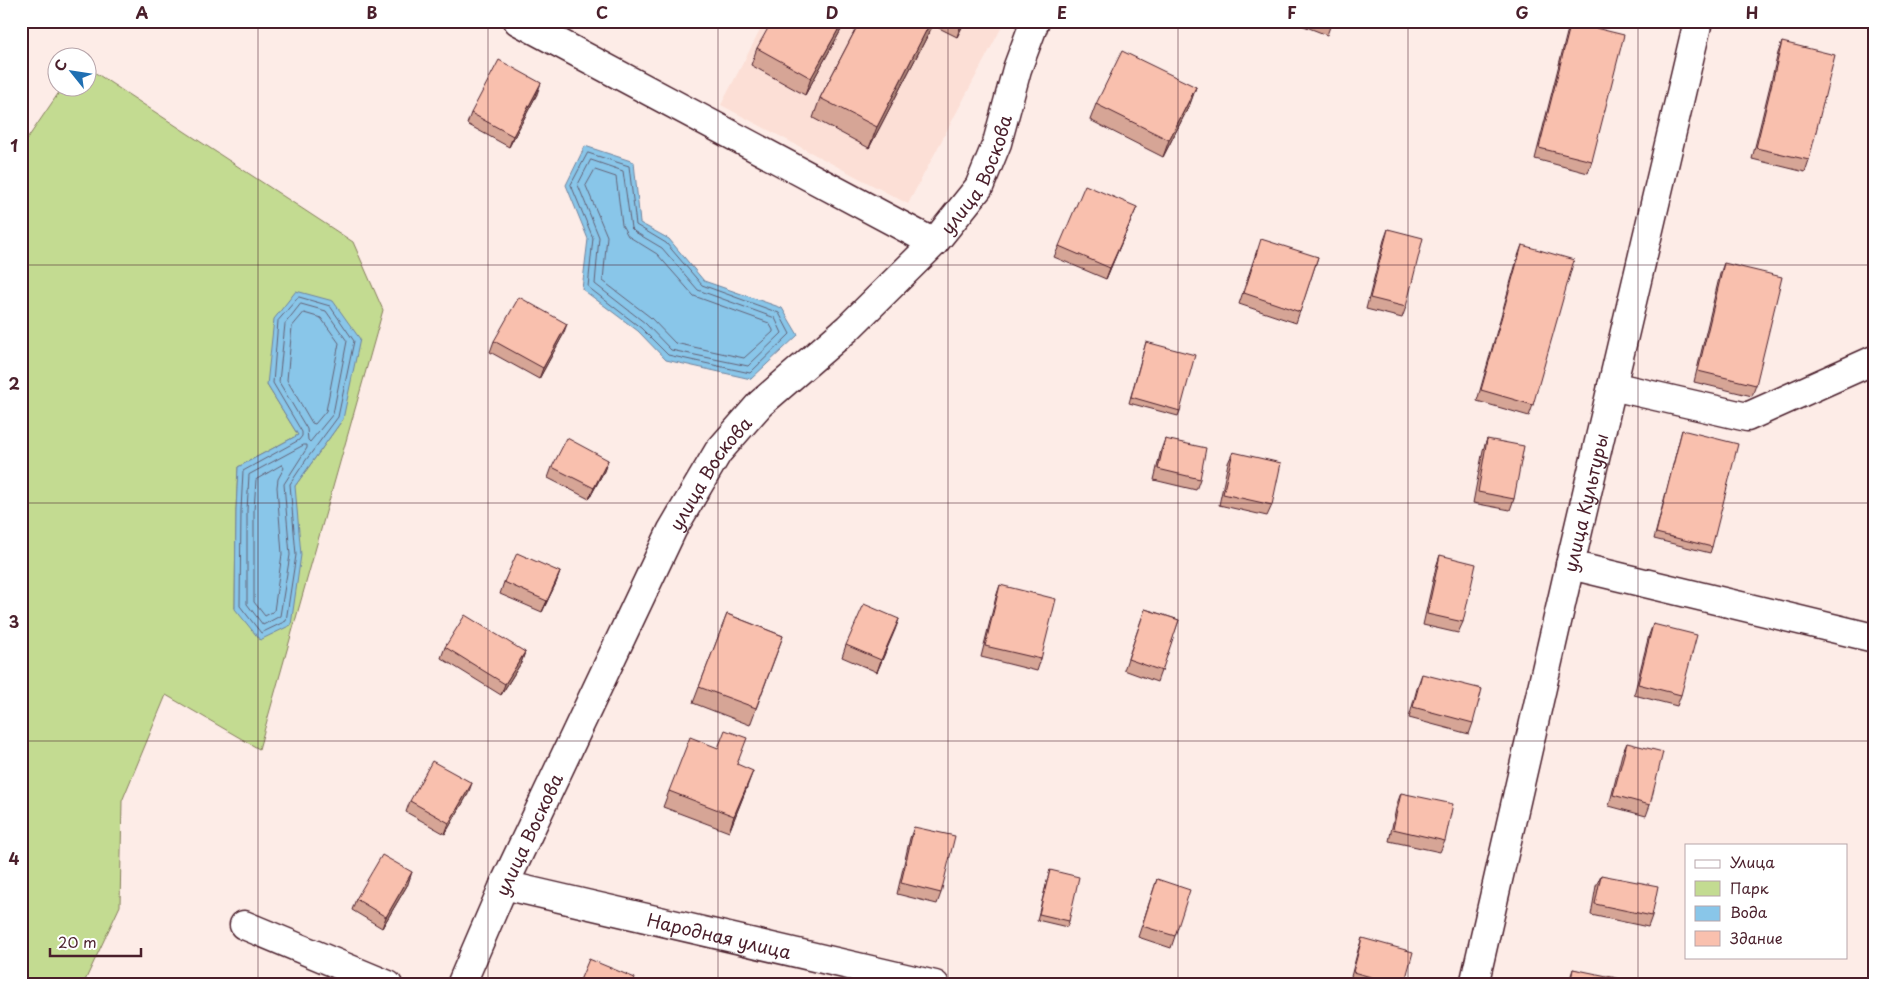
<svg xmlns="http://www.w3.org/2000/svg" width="1895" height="1006" viewBox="0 0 1895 1006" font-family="'Playpen Sans',sans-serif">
<rect width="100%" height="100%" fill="#fdece7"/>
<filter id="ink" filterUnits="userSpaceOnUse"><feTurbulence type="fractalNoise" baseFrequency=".02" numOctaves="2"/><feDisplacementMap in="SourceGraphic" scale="10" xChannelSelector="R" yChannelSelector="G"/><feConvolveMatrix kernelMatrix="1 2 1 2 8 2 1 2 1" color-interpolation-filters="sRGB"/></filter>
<g filter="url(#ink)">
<path fill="#fcdfd6" d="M765,21H1005L908,204L721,105Z"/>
<path fill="#c3db91" stroke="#867d5e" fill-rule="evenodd" d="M88,68L353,242L383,310L259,749L166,695L122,801L120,906L83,985H21V148L62,88H88ZM267,385L343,419L295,486L235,608L236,510L238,467L298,435Z"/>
<g fill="#89c6e9" stroke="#70839d">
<path d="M585,146L634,162L640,223L669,239L704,281L782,308L798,335L751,379L666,360L638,331L582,289L588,239L566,185Z"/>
<path d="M296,291L333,301L360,339L343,419L295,486L301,555L291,625L260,640L235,609L236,510L238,467L298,435L267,385L274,319Z"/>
</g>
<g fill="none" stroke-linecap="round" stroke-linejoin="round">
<g stroke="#636277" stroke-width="1">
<path d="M588,153L629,166L636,225L666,243L702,285L779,313L790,334L750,373L668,355L641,328L588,287L593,238L571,185Z"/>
<path d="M591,160L623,171L631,228L635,232L662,248L698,290L775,318L782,333L748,366L671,350L645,323L595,284L599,237L578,185Z"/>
<path d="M595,170L616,177L622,225L628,236L657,254L694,296L769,323L773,330V332L744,358L675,343L650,317L603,281L607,236L586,186Z"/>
<path d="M299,297L330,306L354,341L338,417L306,460L290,484L296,555L286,621L261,633L240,606L241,510L243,471L299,440L302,436V432L273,383L278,321Z"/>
<path d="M301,304L326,311L347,341L333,414L310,442L308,440L307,429L279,382L285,324Z"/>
<path d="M304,313L321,318L339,343L326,411L315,424L312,423L287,380L292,327Z"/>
<path d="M304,445H307V448L284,484L290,555L280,616L263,625L247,604V510L249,475Z"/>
<path d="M282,465L284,468L278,479L277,487L282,554L274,611L265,616L254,602V510L256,480Z"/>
</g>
<g stroke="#4a1f2b" stroke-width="31">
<g id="minor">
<path d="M518,21L934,243"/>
<path d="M1612,386L1747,417L1874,360"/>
<path d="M1570,565L1874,638"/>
<path id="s1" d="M504,885L935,985"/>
<path d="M244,925L388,985"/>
<path id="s2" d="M461,985L504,885L672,530L718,452L760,404L848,328L934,243L979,187L997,143L1017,69L1035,21"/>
<path id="s3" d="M1474,985L1570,565L1698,21"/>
</g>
</g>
<use href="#minor" stroke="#fff" stroke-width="28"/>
</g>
<g fill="#d6a596" stroke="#4a1f2b">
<path d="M846,21L805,95L751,65L757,48Z"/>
<path d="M860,21H965L957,37L933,25L869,148L813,118L820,98Z"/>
<path d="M1291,21H1332L1327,35Z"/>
<path d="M1571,22L1592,161L1588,173L1535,159L1567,33Z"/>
<path d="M1782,42L1809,160L1805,172L1752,159L1778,53Z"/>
<path d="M1196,87L1190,104L1163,157L1090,120L1096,104Z"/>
<path d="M537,94L509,147L467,124L471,113Z"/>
<path d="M1132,218L1106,279L1054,257L1059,246Z"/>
<path d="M1388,229L1406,307L1402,318L1366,309L1384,240Z"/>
<path d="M1522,245L1533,405L1529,416L1477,401L1518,256Z"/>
<path d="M1257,250L1318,257L1296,323L1239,304Z"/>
<path d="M1724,263L1756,385L1752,396L1694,382L1720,274Z"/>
<path d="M563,335L539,379L490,352L494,341Z"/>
<path d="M1146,342L1180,411L1178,416L1129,403Z"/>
<path d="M1682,430L1712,547L1710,553L1654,539Z"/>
<path d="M1165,439L1200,479L1196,490L1154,480L1161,450Z"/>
<path d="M1487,439L1514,499L1510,510L1473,503L1483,450Z"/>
<path d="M1233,452L1272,505L1267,516L1219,505L1228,463Z"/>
<path d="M608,460L604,471L589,499L548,478L552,467Z"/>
<path d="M1440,555L1463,622L1458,633L1423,625L1436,567Z"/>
<path d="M560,572L556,583L542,612L500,594L504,582Z"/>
<path d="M1000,585L1041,659L1037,671L981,657L996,597Z"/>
<path d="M1145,609L1179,620L1157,682L1124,670Z"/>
<path d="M727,614L783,636L750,725L693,703Z"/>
<path d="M899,619L877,672L842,657L846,645Z"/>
<path d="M1653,624L1681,695L1677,706L1634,695L1649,635Z"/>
<path d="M445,647L525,652L521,663L501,695L441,658Z"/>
<path d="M1422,674L1473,723L1469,734L1409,718L1418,685Z"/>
<path d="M1627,743L1650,805L1646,816L1609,806L1622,754Z"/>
<path d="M737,765L747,787L729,832L663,807L669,791Z"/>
<path d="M1401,793L1445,841L1440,852L1389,841L1397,804Z"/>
<path d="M468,794L445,834L406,812L410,801Z"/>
<path d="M914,827L941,893L937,904L897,894L910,838Z"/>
<path d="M1050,870L1069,921L1067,927L1037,920Z"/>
<path d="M1601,875L1652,916L1648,927L1591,915L1596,886Z"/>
<path d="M1157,879L1175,936L1171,948L1138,937Z"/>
<path d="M408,884L382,928L352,910L356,899Z"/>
<path d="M1362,938L1404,985H1353L1349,984L1358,950Z"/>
<path d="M1573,969L1631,985H1568Z"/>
</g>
<g fill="#ae867a" stroke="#4a1f2b">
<path d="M843,21H846L805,95L811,78Z"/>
<path d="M931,21H934L933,25L869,148L877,127Z"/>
<path d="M962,21H965L957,37Z"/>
<path d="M541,83L537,94L509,147L513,136Z"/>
<path d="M1196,87L1190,104L1163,157L1169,140Z"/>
<path d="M1137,207L1132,218L1106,279L1110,268Z"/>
<path d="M567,324L563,335L539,379L543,368Z"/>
<path d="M608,460L604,471L589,499L594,488Z"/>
<path d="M560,572L556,583L542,612L547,601Z"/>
<path d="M899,619L895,630L877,672L881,660Z"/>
<path d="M525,652L521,663L501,695L505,684Z"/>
<path d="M753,771L747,787L729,832L734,816Z"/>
<path d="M472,783L468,794L445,834L449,823Z"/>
<path d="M412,872L408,884L382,928L386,917Z"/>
</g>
<g fill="#f9c0ae" stroke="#4a1f2b">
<path d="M772,21H843L811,78L757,48Z"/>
<path d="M860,21H931L877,127L820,98Z"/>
<path d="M1324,21H1332L1331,24Z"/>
<path d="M1571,22L1624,35L1592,161L1539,148Z"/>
<path d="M1782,42L1835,55L1809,160L1756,148Z"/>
<path d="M1122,51L1196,87L1169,140L1096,104Z"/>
<path d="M499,60L541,83L513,136L471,113Z"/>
<path d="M1085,185L1137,207L1110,268L1059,246Z"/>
<path d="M1388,229L1423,238L1406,307L1370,298Z"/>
<path d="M1261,239L1318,257L1300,312L1244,293Z"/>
<path d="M1522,245L1574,260L1533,405L1481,390Z"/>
<path d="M1724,263L1782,277L1756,385L1698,371Z"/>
<path d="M519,297L567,324L543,368L494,341Z"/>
<path d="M1146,342L1195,355L1180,411L1131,397Z"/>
<path d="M1682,430L1738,444L1712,547L1656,533Z"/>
<path d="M567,438L608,460L594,488L552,467Z"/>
<path d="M1165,439L1206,448L1200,479L1158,469Z"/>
<path d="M1487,439L1524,446L1514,499L1478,492Z"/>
<path d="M1233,452L1281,463L1272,505L1223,494Z"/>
<path d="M517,553L560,572L547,601L504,582Z"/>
<path d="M1440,555L1476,564L1463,622L1427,614Z"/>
<path d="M1000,585L1056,599L1041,659L985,646Z"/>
<path d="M864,604L899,619L881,660L846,645Z"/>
<path d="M1145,609L1179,620L1162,671L1128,659Z"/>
<path d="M727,614L783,636L756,708L699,687Z"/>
<path d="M465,615L525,652L505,684L445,647Z"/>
<path d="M1653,624L1697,635L1681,695L1638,684Z"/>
<path d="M1422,674L1482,689L1473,723L1413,707Z"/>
<path d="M725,730L747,738L737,764L753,771L734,816L669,791L690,737L718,748Z"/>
<path d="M1627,743L1663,752L1650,805L1613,795Z"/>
<path d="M432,761L472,783L449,823L410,801Z"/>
<path d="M1401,793L1453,804L1445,841L1393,829Z"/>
<path d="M914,827L955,836L941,893L901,883Z"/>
<path d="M382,855L412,872L386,917L356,899Z"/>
<path d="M1050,870L1079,877L1069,921L1039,914Z"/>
<path d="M1601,875L1658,886L1652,916L1595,904Z"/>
<path d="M1157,879L1190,890L1175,936L1142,926Z"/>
<path d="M1362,938L1413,952L1404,985H1400L1353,972Z"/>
<path d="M589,959L635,978L633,985H578Z"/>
<path d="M1573,969L1631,981V985H1570Z"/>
</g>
</g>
<path fill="none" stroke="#4a1f2b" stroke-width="1" stroke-opacity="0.55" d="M258,21V985M488,21V985M718,21V985M948,21V985M1178,21V985M1408,21V985M1638,21V985M21,265H1874M21,503H1874M21,741H1874"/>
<g text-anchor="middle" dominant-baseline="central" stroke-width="5" stroke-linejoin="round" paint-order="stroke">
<g font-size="18" fill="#4a1f2b" stroke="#fff">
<text stroke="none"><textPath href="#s2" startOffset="975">улица Воскова</textPath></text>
<text stroke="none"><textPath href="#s2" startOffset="570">улица Воскова</textPath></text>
<text stroke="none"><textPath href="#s3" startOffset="495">улица Культуры</textPath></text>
<text stroke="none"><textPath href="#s2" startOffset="165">улица Воскова</textPath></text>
<text stroke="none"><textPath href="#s1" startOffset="221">Народная улица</textPath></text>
</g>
</g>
<rect width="1895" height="1006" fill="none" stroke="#fff" stroke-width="55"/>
<rect x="1685" y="844" width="162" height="115" fill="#ffffff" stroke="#b7a5aa"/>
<rect x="1695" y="860" width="25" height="8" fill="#ffffff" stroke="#b7a5aa"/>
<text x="1730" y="868" font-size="15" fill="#4a1f2b">Улица</text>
<rect x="1695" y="881" width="25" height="15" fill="#c3db91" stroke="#b7a5aa"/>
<text x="1730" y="894" font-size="15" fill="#4a1f2b">Парк</text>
<rect x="1695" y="906" width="25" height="15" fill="#89c6e9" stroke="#b7a5aa"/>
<text x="1730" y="918" font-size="15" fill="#4a1f2b">Вода</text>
<rect x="1695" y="931" width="25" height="15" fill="#f9c0ae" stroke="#b7a5aa"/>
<text x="1730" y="944" font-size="15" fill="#4a1f2b">Здание</text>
<g transform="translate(72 72) rotate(300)"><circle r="24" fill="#ffffff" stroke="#b7a5aa"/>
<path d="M0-4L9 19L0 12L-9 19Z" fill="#1f6fb2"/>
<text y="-8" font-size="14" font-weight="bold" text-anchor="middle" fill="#4a1f2b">С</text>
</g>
<path d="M50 948v8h91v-8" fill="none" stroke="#4a1f2b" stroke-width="2.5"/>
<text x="58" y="948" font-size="15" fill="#4a1f2b" stroke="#ffffff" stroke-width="4" paint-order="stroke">20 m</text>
<rect x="28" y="28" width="1840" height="950" fill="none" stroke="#4a1f2b" stroke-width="2"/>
<g font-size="16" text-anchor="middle" font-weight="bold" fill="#4a1f2b">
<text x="142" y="19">A</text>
<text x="372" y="19">B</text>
<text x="602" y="19">C</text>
<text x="832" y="19">D</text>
<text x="1062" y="19">E</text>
<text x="1292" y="19">F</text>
<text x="1522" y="19">G</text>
<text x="1752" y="19">H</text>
<text x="14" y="152">1</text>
<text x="14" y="390">2</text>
<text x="14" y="628">3</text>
<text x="14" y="865">4</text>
</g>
</svg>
